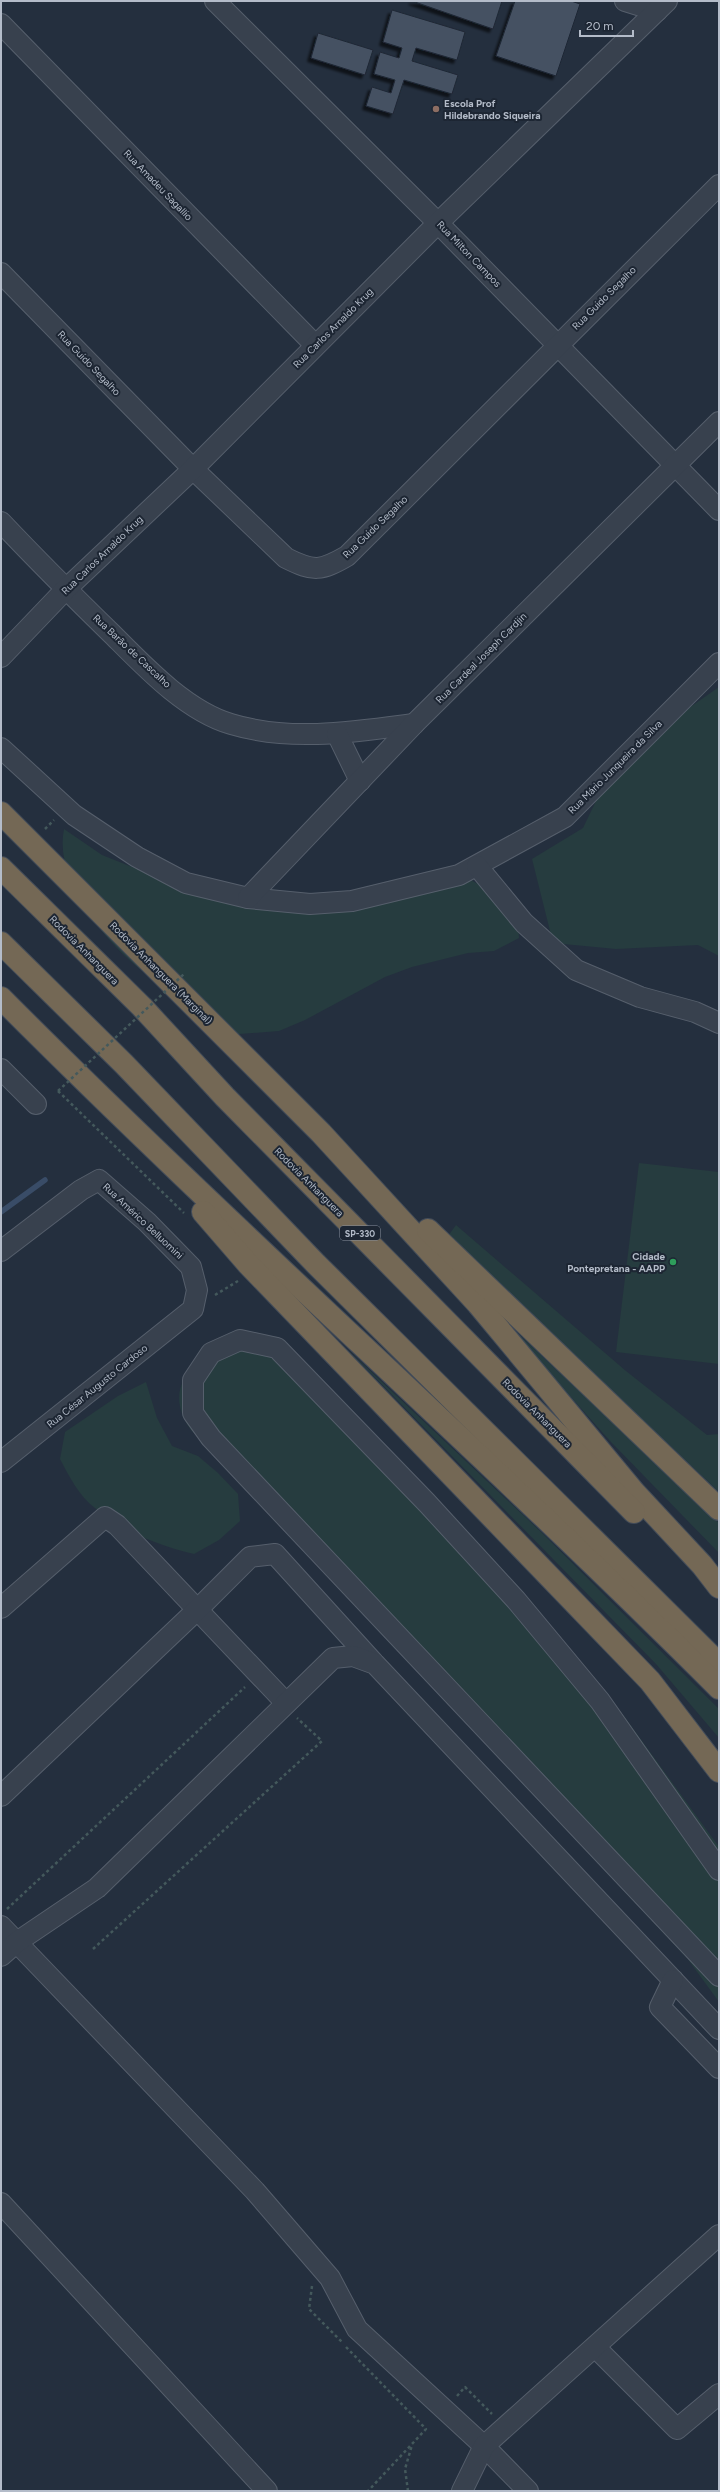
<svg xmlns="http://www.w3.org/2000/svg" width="720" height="2492" viewBox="0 0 720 2492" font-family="Figtree,sans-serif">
<defs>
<filter id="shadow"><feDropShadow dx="-3.5" dy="3.5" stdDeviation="1" flood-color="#0009"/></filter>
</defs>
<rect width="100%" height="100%" fill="#242f3e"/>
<g fill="#263c3f">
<path d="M719,687V956L698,945L616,949L553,943L532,859L583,828L596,801L602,774L646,738Z"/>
<path d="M64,829L102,855L132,867L217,885L297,909L327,913L360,908L467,878L496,894L517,911L519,938L494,951L468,953L412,967L385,977L305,1020L279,1031L226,1035C204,1018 184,999 162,983C154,977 144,973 136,966C101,936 54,879 64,829Z"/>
<path d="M639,1163L719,1172V1364L616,1352Z"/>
<path d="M456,1225L626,1371L707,1435L719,1434V1492L448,1236Z"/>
<path d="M492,1309L719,1523V1553L611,1442Z"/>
<path d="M235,1332C267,1333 274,1340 301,1358L621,1712L719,1847V2002L687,1958L191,1430C158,1383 201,1358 235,1332Z"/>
<path d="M346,1348L540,1531L719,1709V1738L656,1664Z"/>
<path d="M146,1382L157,1418L172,1446L198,1456L218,1473L238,1494L240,1521L219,1540L194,1554C158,1546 124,1531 95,1508C79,1496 69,1476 60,1459L65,1432L118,1396Z"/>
</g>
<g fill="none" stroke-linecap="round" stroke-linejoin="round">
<path stroke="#394c67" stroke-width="5.5" d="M1,1212L45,1180"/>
</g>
<g fill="#455162" stroke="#1f2835" filter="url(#shadow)">
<path d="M412,1H502L493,29Z"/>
<path d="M515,1H571L580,4L556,76L496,56Z"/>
<path d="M392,10L465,32L457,60L416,48L412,61L458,75L452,94L404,80L393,114L366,106L372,87L391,93L395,80L374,74L380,52L399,58L402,48L383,42Z"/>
<path d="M318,33L373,50L365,75L311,58Z"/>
</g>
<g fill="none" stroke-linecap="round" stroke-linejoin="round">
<g stroke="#565f6c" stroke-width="22">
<g id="minor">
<path d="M215,1L438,223L719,510"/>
<path d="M625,1L657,11"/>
<path d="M1,24L315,345"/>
<path d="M1,273L193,469L286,558C314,572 321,571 347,556L719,185"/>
<path d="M1,522C37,560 74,597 112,634C144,666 186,711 231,724C290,742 354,732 414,724"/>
<path d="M1,657L66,589L193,469L438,223L667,1"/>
<path d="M337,734L360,781"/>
<path d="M1,748L74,815L137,857L186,883L248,898L310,904L352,901L459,875L565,817L719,663"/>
<path d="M477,866L524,923L576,970L640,997L695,1012L719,1023"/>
<path d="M248,898L414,724L719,422"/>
<path d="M1,1069L36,1104"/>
<path d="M1,1251L81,1190L99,1180L147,1222L191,1267L197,1290L193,1309L1,1462"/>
<path d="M1,1608L105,1517L117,1525L286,1703"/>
<path d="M1,1796L198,1609L250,1557L275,1554L373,1662"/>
<path d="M719,1870L600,1701L516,1600L427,1503L277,1348L240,1340L211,1353L193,1380V1413L211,1438L719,1976"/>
<path d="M1,1926L255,2191L330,2278L357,2329L484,2446L528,2491"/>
<path d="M1,1956L17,1942L97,1888L333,1658L353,1656L375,1664L719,2029"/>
<path d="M673,1980L660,2007L719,2068"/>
<path d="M1,2203L267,2491"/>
<path d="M595,2347L677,2429L719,2394"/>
<path d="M462,2491L484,2446L719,2235"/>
</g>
</g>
<g stroke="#434c59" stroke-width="24">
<g id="highway">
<path d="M1,813L321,1133L478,1304L634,1492L702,1565L719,1587"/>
<path d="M1,868L142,1007L225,1097L634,1512"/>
<path d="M1,943L124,1064L316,1264L719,1664"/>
<path d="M1,998C235,1233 484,1453 719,1688"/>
<path d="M203,1212L248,1264L650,1681L719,1771"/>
<path d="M428,1230L719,1509"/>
</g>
</g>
<g stroke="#44595c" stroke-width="2.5" stroke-dasharray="3 3" stroke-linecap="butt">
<path d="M45,829L54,820"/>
<path d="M58,1091L184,1213"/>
<path d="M215,1295L238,1281"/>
<path d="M7,1909L245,1687"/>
<path d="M93,1949L322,1741L297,1718"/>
<path d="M312,2286L309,2309L342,2342"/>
<path d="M346,2347L426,2429L368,2491"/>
<path d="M457,2396L465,2387L492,2414"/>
<path d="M408,2491L405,2469L412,2445"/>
</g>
<use href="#minor" stroke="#38414e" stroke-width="20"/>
<use href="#highway" stroke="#746855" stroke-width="22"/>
<path stroke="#44595c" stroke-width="2.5" stroke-dasharray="3 3" stroke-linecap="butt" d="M58,1091L184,974"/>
</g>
<circle fill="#8d6e63" stroke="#1d2633" stroke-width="1.5" cx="436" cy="109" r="4"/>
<circle fill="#2e9e5b" stroke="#1d2633" stroke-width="1.5" cx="673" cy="1262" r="4"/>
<g text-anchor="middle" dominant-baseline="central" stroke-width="4" stroke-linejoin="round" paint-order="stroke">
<rect fill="#1d2633" stroke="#878f9c" stroke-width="1" x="340" y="1226" width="40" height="14" rx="3"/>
<g font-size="9" font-weight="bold" fill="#b4bcc9">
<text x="360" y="1233">SP-330</text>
</g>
<g font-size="10" font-weight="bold" fill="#b4bcc9" stroke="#1d2633" text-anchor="start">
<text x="444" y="103">Escola Prof<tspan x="444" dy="12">Hildebrando Siqueira</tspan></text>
<text x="665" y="1256" text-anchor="end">Cidade<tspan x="665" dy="12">Pontepretana - AAPP</tspan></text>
</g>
<g font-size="10" fill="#b4bcc9" stroke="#1d2633">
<text transform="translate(158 185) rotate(46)">Rua Amadeu Sagallio</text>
<text transform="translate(469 254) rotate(46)">Rua Milton Campos</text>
<text transform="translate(604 298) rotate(-45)">Rua Guido Segalho</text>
<text transform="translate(333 328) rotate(-45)">Rua Carlos Arnaldo Krug</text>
<text transform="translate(89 363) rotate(46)">Rua Guido Segalho</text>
<text transform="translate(375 527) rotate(-44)">Rua Guido Segalho</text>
<text transform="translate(102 555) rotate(-44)">Rua Carlos Arnaldo Krug</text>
<text transform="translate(132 651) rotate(43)">Rua Barão de Cascalho</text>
<text transform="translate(481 658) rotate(-45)">Rua Cardeal Joseph Cardjin</text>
<text transform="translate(615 767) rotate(-45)">Rua Mário Junqueira da Silva</text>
<text transform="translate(84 950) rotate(45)">Rodovia Anhanguera</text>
<text transform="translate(161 973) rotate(45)">Rodovia Anhanguera (Marginal)</text>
<text transform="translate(309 1182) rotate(45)">Rodovia Anhanguera</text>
<text transform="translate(143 1221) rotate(43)">Rua Américo Belluomini</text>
<text transform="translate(97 1386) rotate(-39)">Rua César Augusto Cardoso</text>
<text transform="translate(537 1413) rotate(45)">Rodovia Anhanguera</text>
</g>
</g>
<rect width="720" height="2492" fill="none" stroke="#b4bcc9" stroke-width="4"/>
<path d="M580 30v6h53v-6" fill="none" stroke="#b4bcc9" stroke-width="2"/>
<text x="586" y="30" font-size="12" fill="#b4bcc9" stroke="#1d2633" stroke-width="3" paint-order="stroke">20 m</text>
</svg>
